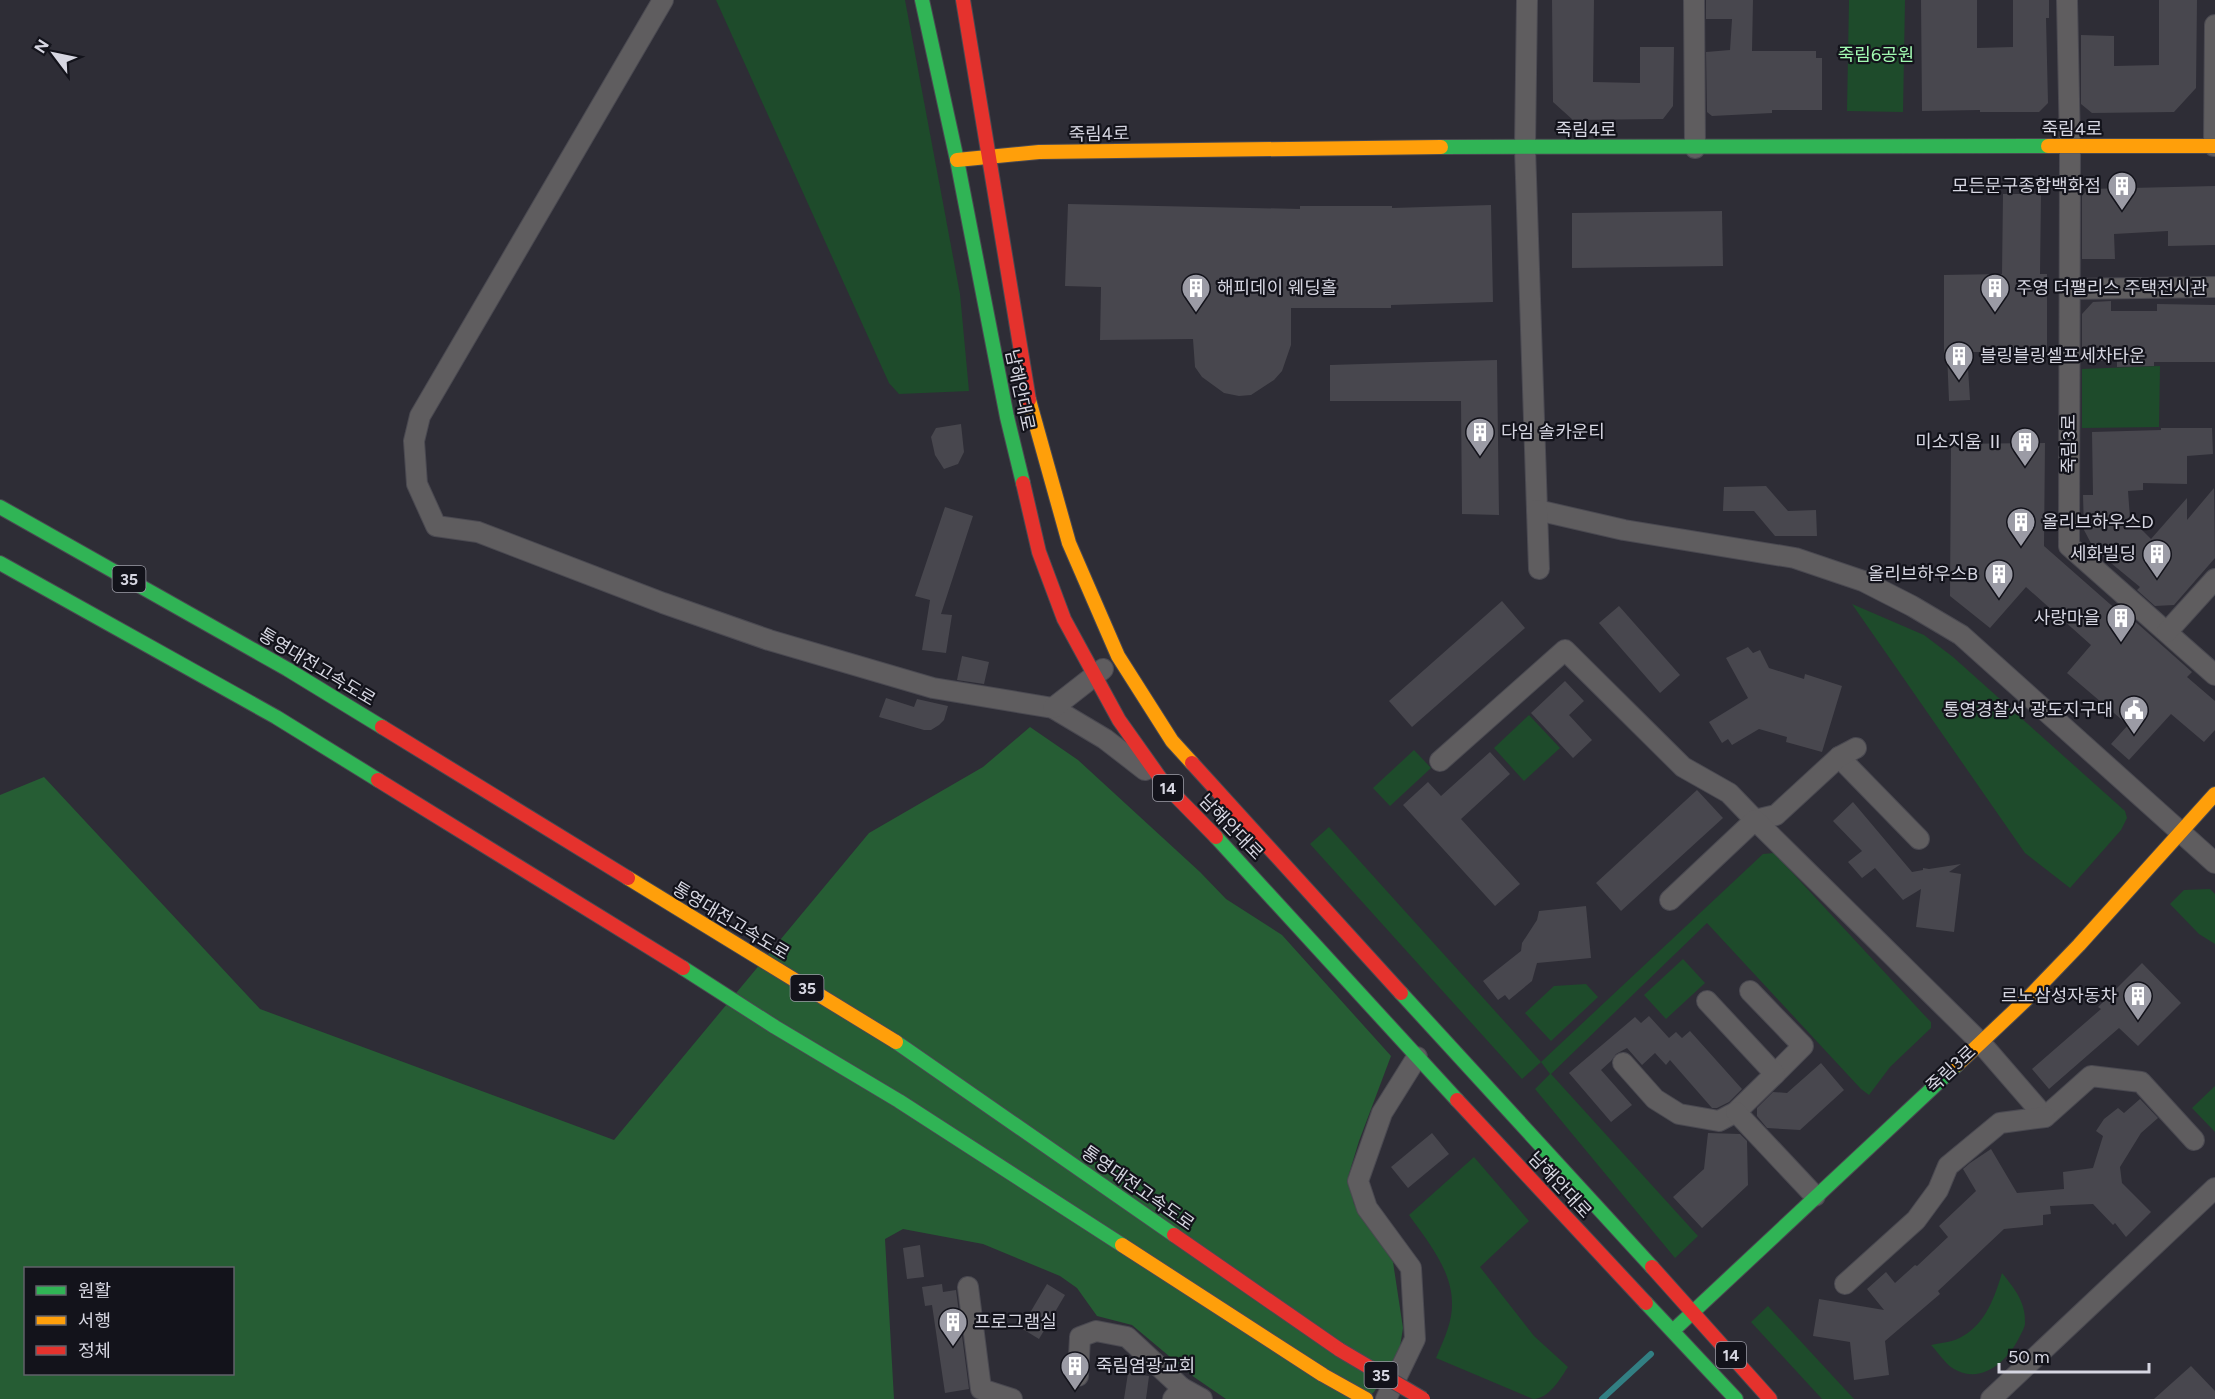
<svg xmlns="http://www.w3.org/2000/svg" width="2215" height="1399" viewBox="0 0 2215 1399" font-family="Figtree,'Noto Sans KR',sans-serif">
<rect width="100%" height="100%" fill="#2e2d36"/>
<g fill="#1e4b2b">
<path d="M716,0H905L960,294L969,391L899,394L889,383Z"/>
<path d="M1849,0H1905L1903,112L1847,111Z"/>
<path d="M2160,366L2159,427L2082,428V369Z"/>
<path d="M1852,604L1924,635L1953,657L2125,811L2127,818L2121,830L2070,888L2025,853Z"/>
<path d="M1529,715L1560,748L1524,781L1494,748Z"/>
<path d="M1414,750L1431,768L1390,806L1373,788Z"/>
<path d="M1329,827L1541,1062L1763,854L1774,853L1926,1017L1931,1022V1028L1890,1067L1869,1095L1861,1089L1707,923L1551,1074L1698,1236L1675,1258L1535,1089L1550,1074L1541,1062L1522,1079L1310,844Z"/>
<path d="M2210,889L2215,894V944L2199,934L2170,904L2184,890Z"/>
<path d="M1683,959L1705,983L1666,1019L1644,995Z"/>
<path d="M1586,984L1598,997L1551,1041L1525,1013L1554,986Z"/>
<path d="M2215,1086V1132L2192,1108Z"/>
<path d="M1474,1157L1529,1221L1480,1267L1534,1336L1568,1367C1560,1379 1549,1399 1533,1399L1436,1358C1440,1348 1445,1338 1448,1328C1463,1283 1433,1249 1409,1215Z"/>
<path d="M2002,1273C2014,1288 2026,1302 2025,1323C2025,1327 2022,1332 2020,1336C2009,1359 1985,1383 1958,1371C1947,1367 1939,1353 1931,1345C1941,1343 1954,1342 1963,1336C1986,1323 1995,1296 2002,1273Z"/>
<path d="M1768,1306L1854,1399H1822L1751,1322Z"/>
</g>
<path fill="#265d34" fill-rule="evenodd" d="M1030,727L1078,760L1200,872L1226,899L1282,935L1391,1056L1359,1141L1348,1177L1354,1204L1393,1262L1403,1328L1399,1353L1374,1392L1366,1399H1226L1194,1377L1132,1325L1097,1316L1077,1288L1060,1276L983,1244L903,1229L885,1239L894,1399H0V795L44,777L260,1009L614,1140L869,833L983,767ZM26,1268H232V1374H26Z"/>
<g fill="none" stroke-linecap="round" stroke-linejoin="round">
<path stroke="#327f83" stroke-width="6" d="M1602,1399L1651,1354"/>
</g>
<g fill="#48474e">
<path d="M1552,0H1594L1593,82L1640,83V47H1674L1673,106L1663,119L1573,120L1553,102Z"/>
<path d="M1706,0H1753L1752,51H1816V58H1822V110H1772V113L1712,116L1707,112L1706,52L1730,50L1732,19H1706Z"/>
<path d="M1921,0H1977V48L2013,47V0H2049V18H2046L2048,103L2039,112H1980V110L1922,111Z"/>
<path d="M2159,0H2197L2196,88L2174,112L2092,113L2081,104V35L2114,36V66L2159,65Z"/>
<path d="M2215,186V245L2168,246V231L2114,234L2115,259H2082V196L2088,189Z"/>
<path d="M2003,194H2041L2040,274H2047V352H1967L1970,400L1949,401L1947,353H1944V275L2002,274Z"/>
<path d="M1068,204L1300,209V206H1392V208L1491,205L1493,302L1391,305V308H1291V345L1282,371L1274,380L1251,395L1239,396L1224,393L1202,377L1195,367L1193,339L1100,340L1101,287L1065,286Z"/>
<path d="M1722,211L1723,266L1572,268V213Z"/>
<path d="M2111,301V311H2157V304L2215,305V362H2154V366L2117,367V361H2082V314L2093,302Z"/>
<path d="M1497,360L1499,515L1462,514L1461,401H1330V365Z"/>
<path d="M961,424L964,452L958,464L944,469L935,455L931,437L936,428Z"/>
<path d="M2161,428H2212L2213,454L2187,456V484L2143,483V490L2128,491L2130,518L2151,539L2187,498V520L2214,488L2215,558L2174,605L2155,606L2137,590L2140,587L2094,549L2084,530L2083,495H2093L2092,432L2161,430Z"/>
<path d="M2045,443L2044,546L2119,612L2121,609L2192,672L2187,677L2215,701V730L2204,742L2171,714L2129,760L2111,744L2128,725L2067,673L2091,645L2026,587L1990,628L1950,596L1951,444Z"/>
<path d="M1766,486L1788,511L1816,510L1817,536H1775L1754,511H1723L1724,487Z"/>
<path d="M945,507L973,516L941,614L952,615L946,653L922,650L930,600L915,596Z"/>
<path d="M1502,601L1525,628L1412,727L1389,701Z"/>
<path d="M1619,606L1680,675L1660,693L1599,623Z"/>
<path d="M1748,647L1753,653L1760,650L1769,668L1804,679L1805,674L1842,686L1822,752L1786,742L1787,737L1759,729L1732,745L1728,739L1722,743L1709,722L1748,698L1726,658Z"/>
<path d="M962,656L989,662L984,684L957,680Z"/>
<path d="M1565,681L1584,701L1569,715L1592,740L1573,758L1531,713Z"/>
<path d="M886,698L914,707L917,699L948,706L944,720L939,725L931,730H924L879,717Z"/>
<path d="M1490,752L1510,774L1461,819L1520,884L1495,906L1403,805L1428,782L1441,796Z"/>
<path d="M1697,790L1723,818L1621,911L1596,883Z"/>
<path d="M1853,802L1912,872L1923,870V868L1929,869L1961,864L1949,872L1961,874L1954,932L1916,927L1921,889L1903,900L1875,868L1862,878L1848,862L1862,851L1833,821Z"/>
<path d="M1586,906L1591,958L1537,963L1532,981L1509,1000L1505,995L1498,1000L1483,981L1521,951L1522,943L1537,920L1539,911Z"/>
<path d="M2142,963L2181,1003L2138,1046L2119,1028L2049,1089L2032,1069L2101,1009L2098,1007Z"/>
<path d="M1649,1016L1669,1038L1676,1032L1682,1038L1690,1031L1742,1089L1729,1102L1717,1108H1712L1670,1060L1666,1065L1655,1053L1642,1065L1627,1048L1616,1054L1611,1061L1601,1070L1632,1105L1611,1122L1569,1073L1635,1017L1641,1023Z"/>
<path d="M1821,1063L1844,1090L1800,1130L1767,1128L1757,1116V1108L1773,1092L1787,1093Z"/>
<path d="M2140,1099L2158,1118L2141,1133L2120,1167L2122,1183L2151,1212L2126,1237L2115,1223L2113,1225L2093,1204L2050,1206L2051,1214L2043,1215V1225L2004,1229L1938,1291L1940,1294L1885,1341L1889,1375L1854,1380L1850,1342L1813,1336L1819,1299L1884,1310L1867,1289L1886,1272L1895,1283L1915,1265L1917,1266L1948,1237L1939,1226L1976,1191L1963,1169L1970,1163L1991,1149L2017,1193L2064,1189L2063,1172L2093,1168L2103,1136L2096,1131L2104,1119L2118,1108L2124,1113Z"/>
<path d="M1432,1133L1449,1154L1408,1188L1391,1167Z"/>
<path d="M1708,1133L1740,1134L1747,1141L1748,1185L1702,1228L1673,1197L1704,1169Z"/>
<path d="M920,1245L924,1277L907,1279L903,1248Z"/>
<path d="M942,1284L943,1292L956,1290L969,1389L945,1393L932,1305L925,1306L922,1287Z"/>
<path d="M1047,1284L1065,1295L1039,1339L1021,1328Z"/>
<path d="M2191,1366L2215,1391V1399H2154Z"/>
<path d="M1128,1373L1149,1376L1146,1399H1124Z"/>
</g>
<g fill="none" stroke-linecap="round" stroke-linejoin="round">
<g stroke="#4a4951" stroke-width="22">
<g id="street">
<path d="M663,0L420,416L414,441L417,484L436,526L478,532L663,603L769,640L933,688L1053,708L1105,739L1145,770"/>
<path d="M1527,0L1525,148L1537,510L1624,530L1795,558L1863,581L1912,606L1961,635L2215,863"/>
<path d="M1694,0L1695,148"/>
<path d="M2067,0L2070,147L2069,546L2215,675"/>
<path d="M2214,146L2215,25"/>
<path d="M2069,289L2215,287"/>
<path d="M1537,510L1539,569"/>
<path d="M2167,632L2215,579"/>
<path d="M1053,708L1103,669"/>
<path d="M1839,757L1919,839"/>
<path d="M1440,761L1565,650L1683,767L1729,793L1755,820L1776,815L1839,757L1856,748"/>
<path d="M1670,900L1755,820L1980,1042L2045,1117L2091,1076L2141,1082L2194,1140"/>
<path d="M1750,991L1803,1046L1775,1074"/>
<path d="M1623,1063L1655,1099L1679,1114L1719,1121L1736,1112L1775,1074L1707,1001"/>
<path d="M1736,1112L1815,1196"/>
<path d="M1845,1284L1916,1220L1938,1190L1948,1166L2000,1123L2045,1117"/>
<path d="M968,1287L981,1389L1012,1399"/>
<path d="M1078,1376L1080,1337L1096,1331L1127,1337L1182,1388"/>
<path d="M1173,1399L1182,1388L1202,1399"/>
<path d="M1386,1399L1415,1339L1411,1268L1367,1208L1358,1181L1382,1113L1417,1057"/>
<path d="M1991,1399L2215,1188"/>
</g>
</g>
<g stroke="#4a4951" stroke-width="16">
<g id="fast">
<path d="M922,0L957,160L1007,417L1023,483"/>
<path d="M1441,147L2048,146"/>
<path d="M0,507L287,669L382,727"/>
<path d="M0,563L276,717L378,780"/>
<path d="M1216,837L1457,1100"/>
<path d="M683,968L775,1027L899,1101L1122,1245"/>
<path d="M1401,993L1652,1267"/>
<path d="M896,1042L1174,1235"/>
<path d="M1646,1303L1736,1399"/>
<path d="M1678,1326L1957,1065"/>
</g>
</g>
<g stroke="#4a4951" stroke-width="16">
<g id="slow">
<path d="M2048,146H2215"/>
<path d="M957,160L1039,152L1441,147"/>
<path d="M1029,400L1069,543L1118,656L1172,741L1192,763"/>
<path d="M628,878L896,1042"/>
<path d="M1957,1065L2030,996L2079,945L2215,794"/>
<path d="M1122,1245L1323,1375L1366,1399"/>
</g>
</g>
<g stroke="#4a4951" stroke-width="16">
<g id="jam">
<path d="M963,0L1029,400"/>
<path d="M1023,483L1039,552L1064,619L1119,720L1165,785L1216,837"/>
<path d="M382,727L628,878"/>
<path d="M1192,763L1401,993"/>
<path d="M378,780L683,968"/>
<path d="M1457,1100L1646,1303"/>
<path d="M1174,1235L1340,1350"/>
<path d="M1652,1267L1770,1399"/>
</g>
</g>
<use href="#street" stroke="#5f5d5f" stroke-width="20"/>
<use href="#fast" stroke="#30b455" stroke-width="14"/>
<use href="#slow" stroke="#ff9f0a" stroke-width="14"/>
<use href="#jam" stroke="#e5322d" stroke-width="14"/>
<g stroke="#4a4951" stroke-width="16" stroke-linecap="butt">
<path id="jam-bridge" d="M1340,1350L1423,1399"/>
</g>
<use href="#jam-bridge" stroke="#e5322d" stroke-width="14"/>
</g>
<defs>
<g id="building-pin" transform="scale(1.5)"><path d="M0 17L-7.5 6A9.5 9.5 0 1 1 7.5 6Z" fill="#9b9ba5" stroke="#13131b"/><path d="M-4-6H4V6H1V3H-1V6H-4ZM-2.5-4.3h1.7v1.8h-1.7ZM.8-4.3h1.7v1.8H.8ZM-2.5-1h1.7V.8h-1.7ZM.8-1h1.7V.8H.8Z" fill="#fff"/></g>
<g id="civic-pin" transform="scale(1.5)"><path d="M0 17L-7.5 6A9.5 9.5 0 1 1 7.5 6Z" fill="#9b9ba5" stroke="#13131b"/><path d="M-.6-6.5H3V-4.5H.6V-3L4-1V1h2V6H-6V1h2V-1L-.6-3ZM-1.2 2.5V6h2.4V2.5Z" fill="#fff"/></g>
</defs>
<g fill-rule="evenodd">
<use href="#building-pin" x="2122" y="186"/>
<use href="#building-pin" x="1196" y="288"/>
<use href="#building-pin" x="1995" y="288"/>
<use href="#building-pin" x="1959" y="356"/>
<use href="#building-pin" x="1480" y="432"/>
<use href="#building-pin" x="2025" y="442"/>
<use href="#building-pin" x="2021" y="522"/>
<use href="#building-pin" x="2157" y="554"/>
<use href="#building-pin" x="1999" y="574"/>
<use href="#building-pin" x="2121" y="618"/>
<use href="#civic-pin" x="2134" y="710"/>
<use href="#building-pin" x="2138" y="996"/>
<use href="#building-pin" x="953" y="1322"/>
<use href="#building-pin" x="1075" y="1366"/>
</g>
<g text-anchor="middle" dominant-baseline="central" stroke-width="4.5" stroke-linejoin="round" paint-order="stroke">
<g fill="#13131b" stroke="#9c9ca6" stroke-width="1.5">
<rect x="112.5" y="566" width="33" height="26" rx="4.5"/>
<rect x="1153" y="775" width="30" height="26" rx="4.5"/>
<rect x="790.5" y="975" width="33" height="26" rx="4.5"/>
<rect x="1716" y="1342" width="30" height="26" rx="4.5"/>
<rect x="1364.5" y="1362" width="33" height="26" rx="4.5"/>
</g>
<g font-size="16" font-weight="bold" fill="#d6d6e1">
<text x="129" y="579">35</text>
<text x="1168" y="788">14</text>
<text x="807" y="988">35</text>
<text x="1731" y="1355">14</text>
<text x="1381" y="1375">35</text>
</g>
<g font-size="18" fill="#a1f9b1" stroke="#13131b">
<text x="1876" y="55">죽림6공원</text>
</g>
<g font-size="18" fill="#d6d6e1" stroke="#13131b">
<text x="2072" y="129">죽림4로</text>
<text x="1586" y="130">죽림4로</text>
<text transform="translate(1099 134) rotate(-1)">죽림4로</text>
<text transform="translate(1020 390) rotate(78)">남해안대로</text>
<text transform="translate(2069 444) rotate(-90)">죽림3로</text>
<text transform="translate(317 667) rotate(31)">통영대전고속도로</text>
<text transform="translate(1231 827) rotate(46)">남해안대로</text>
<text transform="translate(731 921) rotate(31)">통영대전고속도로</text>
<text transform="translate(1951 1069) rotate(-43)">죽림3로</text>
<text transform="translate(1560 1185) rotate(47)">남해안대로</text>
<text transform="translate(1138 1188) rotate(35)">통영대전고속도로</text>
</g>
<g font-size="18" fill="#d6d6e1" stroke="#13131b" text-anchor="end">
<text x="2101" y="186">모든문구종합백화점</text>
<text x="1217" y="288" text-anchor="start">해피데이 웨딩홀</text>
<text x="2016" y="288" text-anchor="start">주영 더팰리스 주택전시관</text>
<text x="1980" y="356" text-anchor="start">블링블링셀프세차타운</text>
<text x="1501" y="432" text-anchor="start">다임 솔카운티</text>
<text x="2004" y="442">미소지움 Ⅱ</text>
<text x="2042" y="522" text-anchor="start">올리브하우스D</text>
<text x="2136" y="554">세화빌딩</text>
<text x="1978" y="574">올리브하우스B</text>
<text x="2100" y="618">사랑마을</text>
<text x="2113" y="710">통영경찰서 광도지구대</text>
<text x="2117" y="996">르노삼성자동차</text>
<text x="974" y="1322" text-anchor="start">프로그램실</text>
<text x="1096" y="1366" text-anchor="start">죽림염광교회</text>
</g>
</g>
<rect x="24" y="1267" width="210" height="108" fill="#13131b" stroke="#61616a" stroke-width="1.5"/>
<rect x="36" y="1286" width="30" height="9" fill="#30b455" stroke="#61616a" stroke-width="1.5"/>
<text x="78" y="1297" font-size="18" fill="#d6d6e1">원활</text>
<rect x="36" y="1316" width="30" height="9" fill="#ff9f0a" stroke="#61616a" stroke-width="1.5"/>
<text x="78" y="1327" font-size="18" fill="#d6d6e1">서행</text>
<rect x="36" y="1346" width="30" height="9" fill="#e5322d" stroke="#61616a" stroke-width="1.5"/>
<text x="78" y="1357" font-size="18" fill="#d6d6e1">정체</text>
<g transform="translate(54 54) rotate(302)" stroke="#13131b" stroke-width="4.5" paint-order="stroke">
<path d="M0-4.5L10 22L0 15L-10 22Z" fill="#d6d6e1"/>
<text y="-9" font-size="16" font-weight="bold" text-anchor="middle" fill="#d6d6e1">N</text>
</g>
<path d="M1999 1363v9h150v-9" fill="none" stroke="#d6d6e1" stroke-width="3"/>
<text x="2008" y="1363" font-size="18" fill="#d6d6e1" stroke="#13131b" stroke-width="4.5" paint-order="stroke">50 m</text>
</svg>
